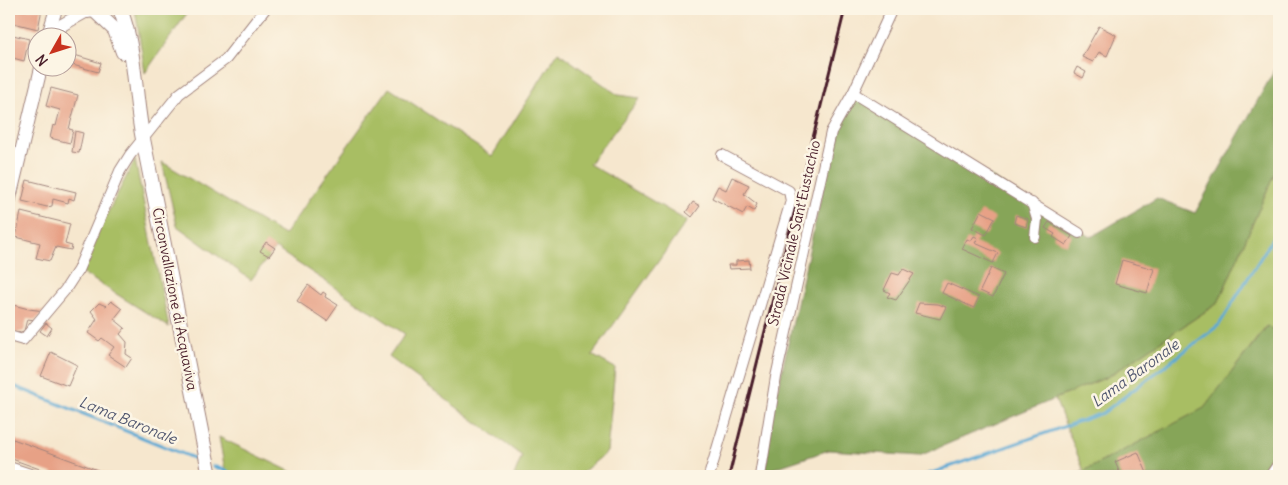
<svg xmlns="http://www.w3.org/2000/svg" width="1288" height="485" viewBox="0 0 1288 485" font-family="Delius,sans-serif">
<rect width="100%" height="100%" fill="#fcf5e5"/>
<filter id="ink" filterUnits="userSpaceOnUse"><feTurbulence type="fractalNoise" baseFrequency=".02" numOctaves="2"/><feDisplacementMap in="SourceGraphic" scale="10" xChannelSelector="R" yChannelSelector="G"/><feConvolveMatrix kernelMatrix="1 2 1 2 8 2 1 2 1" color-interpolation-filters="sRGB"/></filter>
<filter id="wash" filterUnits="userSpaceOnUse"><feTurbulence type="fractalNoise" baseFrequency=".0096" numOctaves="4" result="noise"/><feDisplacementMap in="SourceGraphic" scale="20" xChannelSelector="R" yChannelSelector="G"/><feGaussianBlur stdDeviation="1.12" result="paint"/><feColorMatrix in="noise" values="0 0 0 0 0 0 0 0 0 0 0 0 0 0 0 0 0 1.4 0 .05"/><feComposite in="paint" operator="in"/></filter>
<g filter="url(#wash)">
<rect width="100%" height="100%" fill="#f6e7ce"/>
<g fill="#a8be63" stroke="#796e47">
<path d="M135,9H190L145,73Z"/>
<path d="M558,52L618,95L640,98L589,164L687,221L592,355L615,368L607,452L578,476H514L522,456L389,357L405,334L275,248L251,280L177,226L162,162L284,235L389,88L492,156Z"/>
<path d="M135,160L169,327L78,270Z"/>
<path d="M1279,163V333L1266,326L1205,408L1084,471L1055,399L1107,377L1218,303Z"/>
<path d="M219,437L300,476H226Z"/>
</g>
<g fill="#86a559" stroke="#686242">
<path d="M1279,62V163L1218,303L1107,377L919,456L829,450L766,471L772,415L830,157L855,95L1091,237L1157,198L1195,213Z"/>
<path d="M1267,326L1279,333V461L1271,476H1067L1084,471L1204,408Z"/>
</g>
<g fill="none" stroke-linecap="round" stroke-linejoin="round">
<g stroke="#5aa9d4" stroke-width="3">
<path d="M9,384L203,462"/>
<path d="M213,466L238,476"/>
<path d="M923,476L1103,413L1219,325L1279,228"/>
</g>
</g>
<g id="blocks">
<g fill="#e7a186">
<path d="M9,9H42L38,29L9,22Z"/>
<path d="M1099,26L1116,35L1107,56L1099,52L1093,62L1082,57Z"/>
<path d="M9,34L29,39L24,61L9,57Z"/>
<path d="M71,54L101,63L98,72L69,64Z"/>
<path d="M1077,67L1086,72L1083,78L1074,73Z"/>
<path d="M51,88L78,95L69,129L73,130L70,143L50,138L53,125L56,126L60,110L46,106Z"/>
<path d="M75,131L83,133L79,153L72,152Z"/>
<path d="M732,177L749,185L744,194L757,204L754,211L747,207L743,214L712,198L718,186L726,190Z"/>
<path d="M27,180L76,192L74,200L69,198L68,203L53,199L52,206L47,207L22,201Z"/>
<path d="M693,202L700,206L692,217L686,212Z"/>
<path d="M981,211L995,218L986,235L972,228Z"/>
<path d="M21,212L70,224L65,244L72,246L71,250L56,247L50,261L36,258L40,243L16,237Z"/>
<path d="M1016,215L1028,219L1026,227L1014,223Z"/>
<path d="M1049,222L1072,236L1066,245L1053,237L1055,234L1045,228Z"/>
<path d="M974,236L978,238L975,243L998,253L993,263L962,249L967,239L971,241Z"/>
<path d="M266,242L275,248L269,256L260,251Z"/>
<path d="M749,260L750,268L729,269L728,265H736V261Z"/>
<path d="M1122,260L1154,269L1147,293L1115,284Z"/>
<path d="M991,268L1004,274L993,297L980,291Z"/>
<path d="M903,269L914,274L896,300L887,297L890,293L884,290L892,273L899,275Z"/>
<path d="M947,283L979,297L974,308L942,293Z"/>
<path d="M308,285L321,295L323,292L326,294L325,297L338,305L327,321L297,301Z"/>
<path d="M111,301L122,309L114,319L125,328L120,334L127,342L126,354L132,358L126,367L108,355L114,347L102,338L99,341L88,333L97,319L91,311L99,303L106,306Z"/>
<path d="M919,303L938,304L946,307L940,319L915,313Z"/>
<path d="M9,304L29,309L44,311L36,320L27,319L24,331L17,333L9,330Z"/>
<path d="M46,323L52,328L47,336L40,331Z"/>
<path d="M51,352L77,365L68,386L41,376Z"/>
<path d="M13,439L114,476H59L9,458V450Z"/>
<path d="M1138,452L1147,473L1146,476H1121L1115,462Z"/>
</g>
</g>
</g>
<g filter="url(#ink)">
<use href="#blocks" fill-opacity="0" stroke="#a0837c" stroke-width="1"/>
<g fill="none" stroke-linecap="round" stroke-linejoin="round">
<g stroke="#a0837c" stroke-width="12">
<g id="minor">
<path d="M853,93L1079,233"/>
<path d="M1032,203L1037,219L1035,237"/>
<path d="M9,336L23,340L65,290L78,270L120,171L130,155L179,94L226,59L265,9"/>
<path d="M9,467L36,476"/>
<path d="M709,476L791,201L789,191L722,155"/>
<path d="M760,476L776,377L831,132L853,93L892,9"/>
<path d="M1270,476L1279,463"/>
</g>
</g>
<g stroke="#a0837c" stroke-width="14">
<g id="tertiary">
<path d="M47,38L56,9"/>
<path d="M54,38L62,25L87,11"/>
<path d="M9,202L41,68"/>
</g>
</g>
<g stroke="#a0837c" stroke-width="16">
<g id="secondary">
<path d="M79,9L87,11L100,9"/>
<path d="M120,9C136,50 134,95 143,139C165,251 188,364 210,476"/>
<path d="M95,11L115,30L123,52"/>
</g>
</g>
<use href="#minor" stroke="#fff" stroke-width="10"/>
<use href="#tertiary" stroke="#fff" stroke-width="12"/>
<use href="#secondary" stroke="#fff" stroke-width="14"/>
<path stroke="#4a1f2b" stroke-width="3" d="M729,476L845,9"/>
</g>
</g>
<g text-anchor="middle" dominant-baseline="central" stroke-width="5" stroke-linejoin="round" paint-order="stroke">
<g font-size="14" fill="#4a1f2b" stroke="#fcf5e5">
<text transform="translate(794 233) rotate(-77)">Strada Vicinale Sant'Eustachio</text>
<text transform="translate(175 299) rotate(79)">Circonvallazione di Acquaviva</text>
</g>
<g font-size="15" font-style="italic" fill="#50566f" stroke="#fcf5e5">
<text transform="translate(1135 373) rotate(-36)">Lama Baronale</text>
<text transform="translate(128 420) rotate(22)">Lama Baronale</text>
</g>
</g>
<rect width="1288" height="485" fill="none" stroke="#fcf5e5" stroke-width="30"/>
<g transform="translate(52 52) rotate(231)"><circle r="24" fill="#fcf5e5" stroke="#b59f9b"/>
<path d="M0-4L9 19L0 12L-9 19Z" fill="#c8321e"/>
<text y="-8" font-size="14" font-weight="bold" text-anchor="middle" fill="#4a1f2b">N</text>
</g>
</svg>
